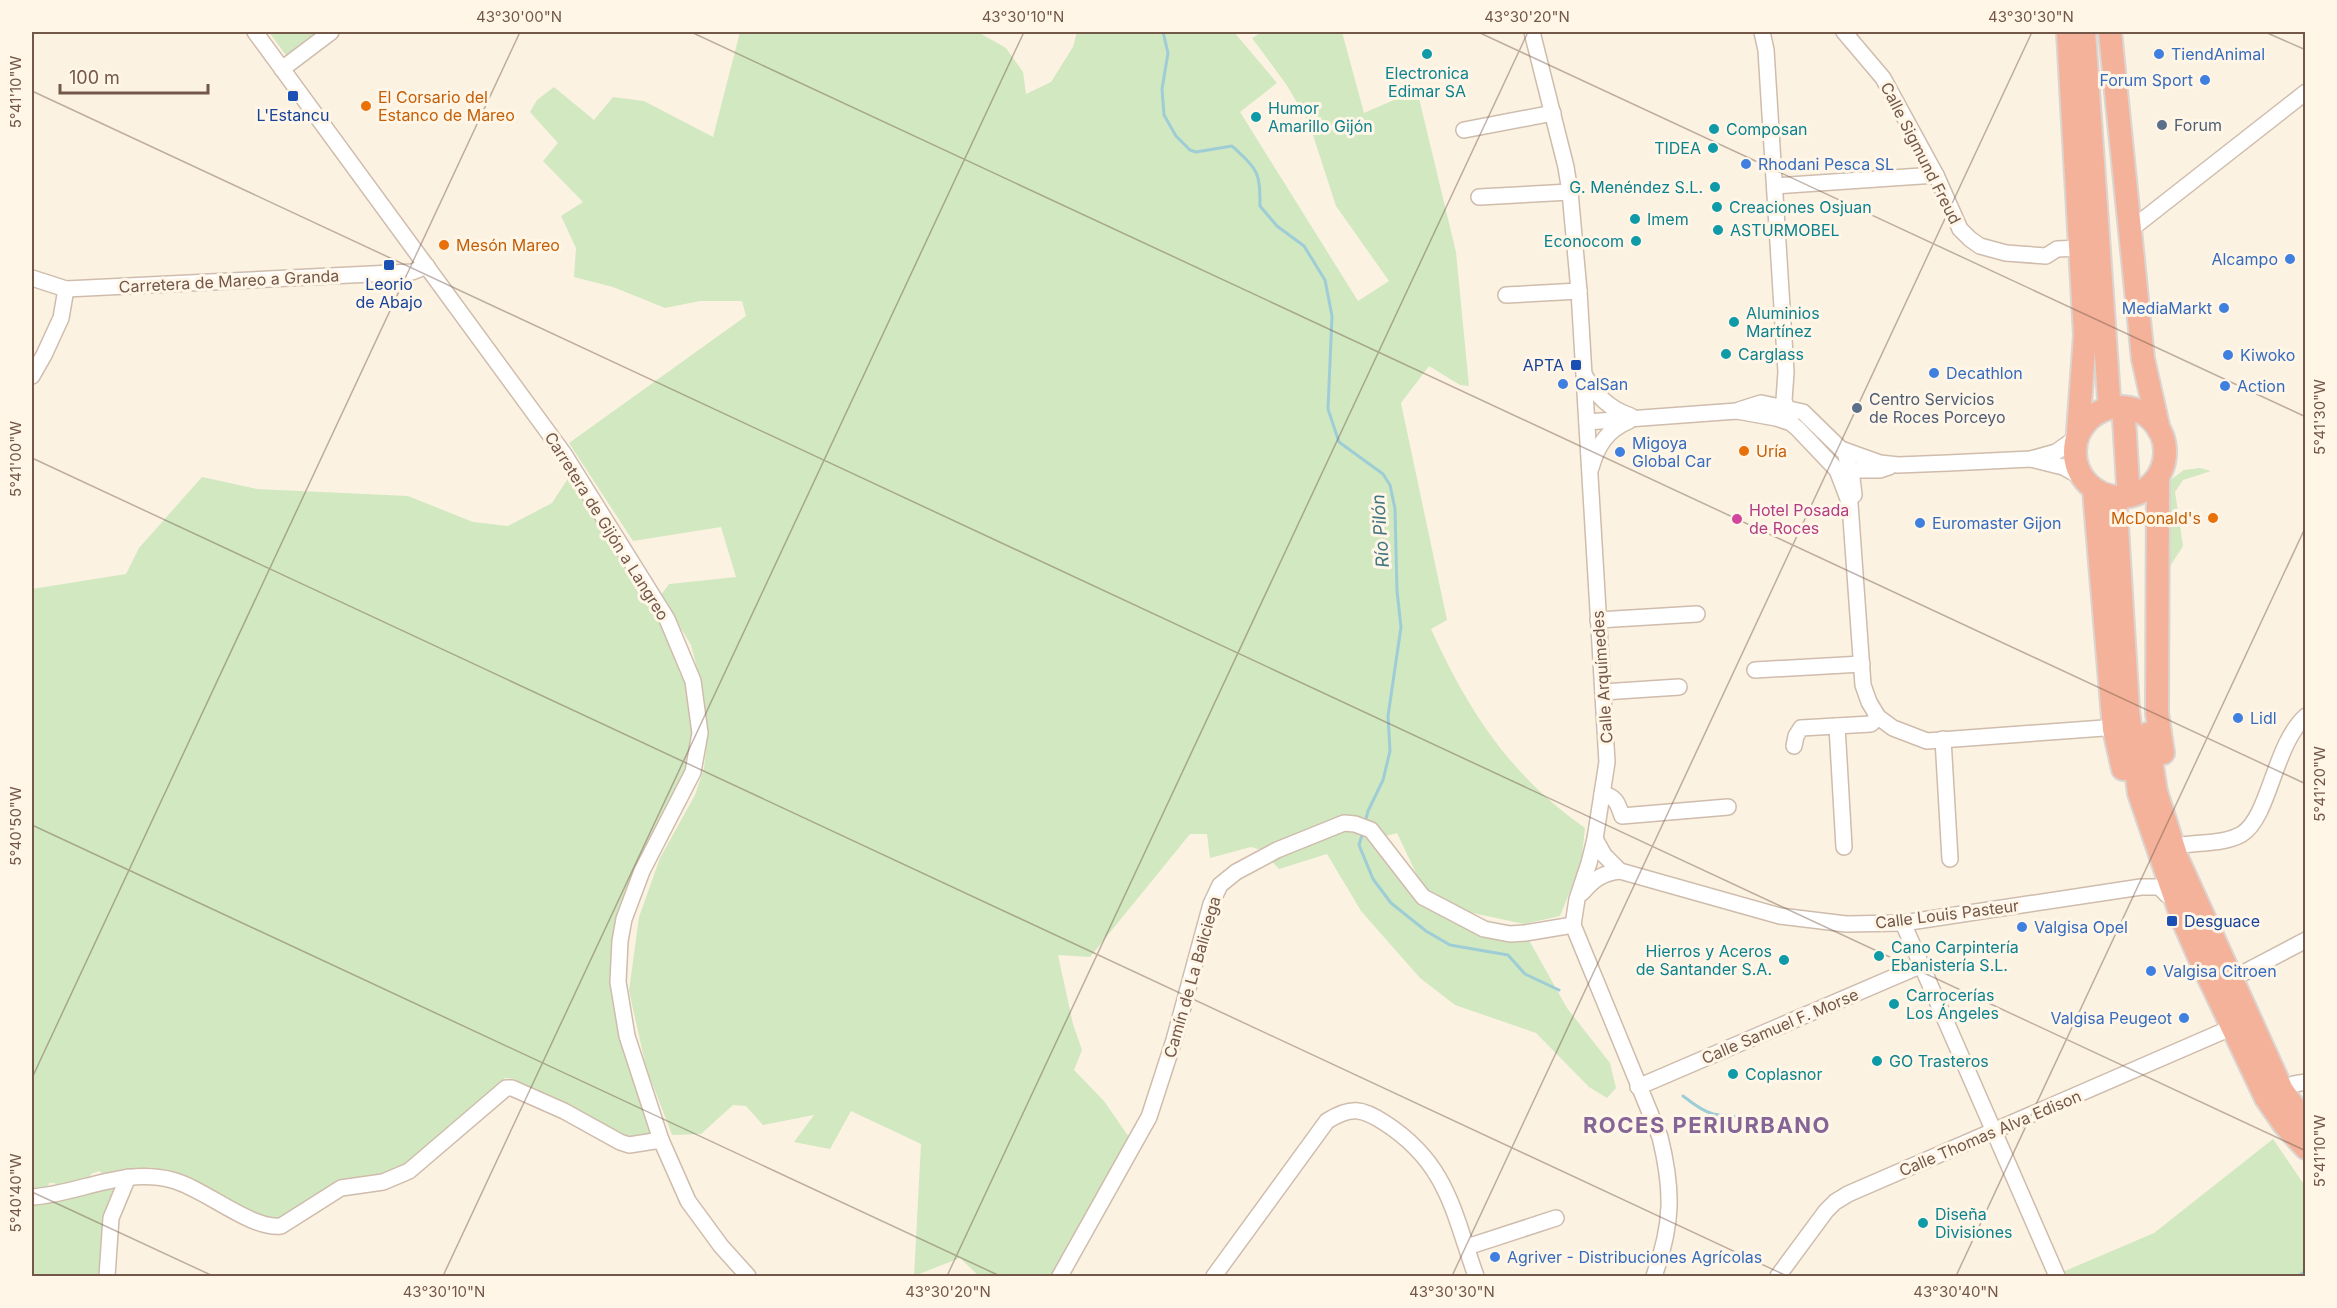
<svg xmlns="http://www.w3.org/2000/svg" width="2337" height="1308" viewBox="0 0 2337 1308" font-family="Inter,sans-serif">
<rect width="100%" height="100%" fill="#fcf2e2"/>
<g fill="#d1e8c1">
<path d="M269,32H323L288,58Z"/>
<path d="M740,32H978L1006,48L1023,72L1026,94L1051,82L1073,47L1077,32H1234L1277,83L1240,112L1358,301L1389,281L1336,206L1309,123L1286,84L1252,38L1262,32H1342L1364,113L1417,90L1456,252L1469,386L1460,385L1429,366L1401,403L1447,620L1431,629C1469,712 1509,774 1585,828L1581,864L1560,916L1524,924L1468,912L1423,888L1397,833L1379,838L1417,892L1484,929L1525,933L1567,1008L1610,1063L1616,1088L1607,1098L1589,1087L1536,1033L1455,1005L1420,978L1361,911L1327,854L1279,869L1261,850L1251,847L1210,858L1207,834H1190L1090,957L1058,955L1073,1024L1082,1050L1074,1070L1104,1101L1131,1140L1053,1276H979L960,1258L914,1276L921,1144L851,1111L830,1149L794,1142L814,1115L763,1125L746,1106L733,1105L701,1134L672,1135L646,1067L629,991L639,917L660,858L695,795L704,768L707,742L704,695L691,645L661,595L669,584L736,577L721,527L633,541L569,443L746,316L742,301H700L665,308L613,287L574,277L576,248L561,216L583,202L543,161L558,143L530,112L537,100L554,87L594,120L613,97L644,101L713,137Z"/>
<path d="M2200,468L2211,471L2183,480L2175,492L2183,546L2167,571L2165,484L2184,470Z"/>
<path d="M571,474L657,615L687,681L692,729L691,750L686,773L615,938L654,1136L636,1139L622,1136L514,1079L505,1078L427,1148L400,1170L332,1187L287,1217L268,1222L205,1190L204,1186L196,1182L193,1184L150,1167L146,1173L105,1175L99,1171L91,1174L88,1180L57,1188L55,1183H49L47,1191H32V589L126,574L139,548L202,477L257,489L408,496L473,522L508,526L552,503Z"/>
<path d="M2273,1139L2305,1186V1276H2059L2058,1274L2154,1233Z"/>
<path d="M115,1183L105,1216L102,1276H32V1200Z"/>
</g>
<g fill="none" stroke-linecap="round" stroke-linejoin="round">
<g stroke="#9ecdd6" stroke-width="3">
<path d="M1163,32L1168,53L1162,89L1164,115L1176,136L1190,150L1196,152L1232,146C1258,170 1260,171 1260,206L1277,226L1304,246L1325,280L1332,316L1328,409L1339,442L1383,474L1390,485L1395,509L1397,591L1401,627L1388,716L1390,751L1383,780L1368,811L1365,823"/>
<path d="M1363,832L1359,845L1373,879L1391,903L1426,931L1450,945L1508,955L1525,974L1559,990"/>
<path d="M1683,1096C1692,1103 1702,1111 1713,1114C1729,1118 1735,1113 1753,1121"/>
<path d="M2298,1276L2306,1271"/>
</g>
<g stroke="#daccbc" stroke-width="22" stroke-dasharray="22 11" stroke-linecap="butt">
<path d="M2109,398L2110,421"/>
<path d="M2114,484L2116,510"/>
</g>
<g stroke="#cfbcac" stroke-width="18">
<g id="minor">
<path d="M255,32L564,454L667,619L693,681L700,733L693,772L642,871L624,919L620,941L618,982L627,1036L661,1140L688,1201L721,1246L748,1276"/>
<path d="M1532,32L1566,167L1570,192L1579,291L1607,762L1595,839L1589,863L1577,899L1573,925L1660,1137C1673,1190 1673,1224 1654,1276"/>
<path d="M1762,32L1766,50L1786,372L1784,400L1791,423"/>
<path d="M1844,32L1883,78L1936,175L1960,229L1970,239L1980,246L2006,253L2046,256L2057,249L2081,248"/>
<path d="M282,69L331,32"/>
<path d="M1464,130L1553,113"/>
<path d="M1775,186L1936,175"/>
<path d="M1479,197L1570,192"/>
<path d="M2130,230L2306,92"/>
<path d="M32,278L66,289L412,272L427,266"/>
<path d="M1506,295L1579,291"/>
<path d="M32,376L44,355L61,318L66,289"/>
<path d="M1585,376C1597,396 1609,409 1631,416"/>
<path d="M1739,410L1761,403L1803,412L1845,453L1852,478L1854,495"/>
<path d="M1587,422L1737,411L1776,418L1791,423L1798,429L1837,470L1850,504L1863,685L1869,702L1878,717L1893,728L1927,741L2104,728L2114,729"/>
<path d="M1841,449L1880,463L1898,465L1948,463L2031,459L2056,452L2076,438"/>
<path d="M2031,459L2063,467L2081,477"/>
<path d="M1591,468C1597,446 1607,430 1629,421"/>
<path d="M1841,470H1880L1889,467"/>
<path d="M1598,620L1697,614"/>
<path d="M1755,670L1862,664"/>
<path d="M1603,692L1679,687"/>
<path d="M1837,726L1844,847"/>
<path d="M1943,739L1950,859"/>
<path d="M1794,746L1796,736L1801,728L1871,724L1878,717"/>
<path d="M1602,794C1616,796 1618,804 1622,816L1728,807"/>
<path d="M1595,839L1604,855L1620,871"/>
<path d="M2182,845C2200,842 2225,844 2242,834C2270,816 2274,744 2306,716"/>
<path d="M1582,893C1593,880 1602,873 1620,871L1780,916L1846,924L1903,923L2141,887H2159L2167,895"/>
<path d="M1903,923L2057,1276"/>
<path d="M2230,980L2306,940"/>
<path d="M1638,1087L1922,965"/>
<path d="M2282,1090L2294,1084L2306,1082"/>
<path d="M32,1197C79,1194 123,1167 172,1180C204,1188 251,1230 281,1226L341,1188L383,1182L409,1171L506,1088H512L564,1111L620,1142L629,1145L661,1140"/>
<path d="M1467,1247L1556,1218"/>
<path d="M107,1276L111,1218L128,1177"/>
<path d="M1060,1276L1149,1117L1174,1040L1211,904L1220,885L1236,872L1277,850L1344,823L1355,824L1371,830L1423,897L1484,929L1510,934L1525,933L1573,925"/>
<path d="M1214,1276L1327,1121C1351,1106 1362,1108 1385,1123C1448,1164 1453,1212 1476,1276"/>
<path d="M1778,1276L1826,1211L1835,1202L1848,1194L2233,1027"/>
</g>
</g>
<g stroke="#dbd4d0" stroke-width="26">
<g id="highway">
<path d="M2068,32L2085,335L2078,432"/>
<path d="M2084,32L2109,398"/>
<path d="M2110,32L2143,359L2159,430"/>
<circle cx="2120" cy="452" r="45"/>
<path d="M2124,419L2128,484"/>
<path d="M2158,478L2157,713L2163,753"/>
<path d="M2094,490L2114,729L2123,769"/>
<path d="M2116,510L2128,711L2139,793L2182,918L2200,959L2266,1098L2284,1124L2306,1148"/>
<path d="M2147,734L2156,792L2177,858L2282,1090L2306,1124"/>
</g>
</g>
<use href="#minor" stroke="#fff" stroke-width="15"/>
<use href="#highway" stroke="#f5b29a" stroke-width="22"/>
</g>
<path fill="none" stroke="#735849" stroke-width="1.5" stroke-opacity="0.45" d="M691,32L2306,784M1478,32L2306,417M2265,32L2306,50M32,91L2306,1151M32,458L1787,1276M32,825L1000,1276M32,1078L520,32M32,1192L213,1276M443,1276L1024,32M947,1276L1528,32M1452,1276L2032,32M1956,1276L2306,526"/>
<g fill="#0f9aa8" stroke="#fff6e8" stroke-width="2">
<circle cx="1427" cy="54" r="6"/>
<circle cx="1256" cy="117" r="6"/>
<circle cx="1714" cy="129" r="6"/>
<circle cx="1713" cy="148" r="6"/>
<circle cx="1715" cy="187" r="6"/>
<circle cx="1717" cy="207" r="6"/>
<circle cx="1635" cy="219" r="6"/>
<circle cx="1718" cy="230" r="6"/>
<circle cx="1636" cy="241" r="6"/>
<circle cx="1734" cy="322" r="6"/>
<circle cx="1726" cy="354" r="6"/>
<circle cx="1879" cy="956" r="6"/>
<circle cx="1784" cy="960" r="6"/>
<circle cx="1894" cy="1004" r="6"/>
<circle cx="1877" cy="1061" r="6"/>
<circle cx="1733" cy="1074" r="6"/>
<circle cx="1923" cy="1223" r="6"/>
</g>
<g fill="#3f7fe0" stroke="#fff6e8" stroke-width="2">
<circle cx="2159" cy="54" r="6"/>
<circle cx="2205" cy="80" r="6"/>
<circle cx="1746" cy="164" r="6"/>
<circle cx="2290" cy="259" r="6"/>
<circle cx="2224" cy="308" r="6"/>
<circle cx="2228" cy="355" r="6"/>
<circle cx="1934" cy="373" r="6"/>
<circle cx="1563" cy="384" r="6"/>
<circle cx="2225" cy="386" r="6"/>
<circle cx="1620" cy="452" r="6"/>
<circle cx="1920" cy="523" r="6"/>
<circle cx="2238" cy="718" r="6"/>
<circle cx="2022" cy="927" r="6"/>
<circle cx="2151" cy="971" r="6"/>
<circle cx="2184" cy="1018" r="6"/>
<circle cx="1495" cy="1257" r="6"/>
</g>
<g fill="#1a4fb4" stroke="#fff6e8" stroke-width="2">
<rect x="287" y="90" width="12" height="12" rx="3"/>
<rect x="383" y="259" width="12" height="12" rx="3"/>
<rect x="1570" y="359" width="12" height="12" rx="3"/>
<rect x="2166" y="915" width="12" height="12" rx="3"/>
</g>
<g fill="#e8710a" stroke="#fff6e8" stroke-width="2">
<circle cx="366" cy="106" r="6"/>
<circle cx="444" cy="245" r="6"/>
<circle cx="1744" cy="451" r="6"/>
<circle cx="2213" cy="518" r="6"/>
</g>
<g fill="#5c6f8a" stroke="#fff6e8" stroke-width="2">
<circle cx="2162" cy="125" r="6"/>
<circle cx="1857" cy="408" r="6"/>
</g>
<circle fill="#d1479c" stroke="#fff6e8" stroke-width="2" cx="1737" cy="519" r="6"/>
<g text-anchor="middle" dominant-baseline="central" stroke-width="6" stroke-linejoin="round" paint-order="stroke">
<g font-size="16" fill="#366cbe" stroke="#fff6e8" text-anchor="start">
<text x="2171" y="54">TiendAnimal</text>
<text x="2193" y="80" text-anchor="end">Forum Sport</text>
<text x="1758" y="164">Rhodani Pesca SL</text>
<text x="2278" y="259" text-anchor="end">Alcampo</text>
<text x="2212" y="308" text-anchor="end">MediaMarkt</text>
<text x="2240" y="355">Kiwoko</text>
<text x="1946" y="373">Decathlon</text>
<text x="1575" y="384">CalSan</text>
<text x="2237" y="386">Action</text>
<text x="1632" y="443">Migoya<tspan x="1632" dy="18">Global Car</tspan></text>
<text x="1932" y="523">Euromaster Gijon</text>
<text x="2250" y="718">Lidl</text>
<text x="2034" y="927">Valgisa Opel</text>
<text x="2163" y="971">Valgisa Citroen</text>
<text x="2172" y="1018" text-anchor="end">Valgisa Peugeot</text>
<text x="1507" y="1257">Agriver - Distribuciones Agrícolas</text>
</g>
<g font-size="16" fill="#0d838f" stroke="#fff6e8" text-anchor="start">
<text x="1427" y="73" text-anchor="middle">Electronica<tspan x="1427" dy="18">Edimar SA</tspan></text>
<text x="1268" y="108">Humor<tspan x="1268" dy="18">Amarillo Gijón</tspan></text>
<text x="1726" y="129">Composan</text>
<text x="1701" y="148" text-anchor="end">TIDEA</text>
<text x="1703" y="187" text-anchor="end">G. Menéndez S.L.</text>
<text x="1729" y="207">Creaciones Osjuan</text>
<text x="1647" y="219">Imem</text>
<text x="1730" y="230">ASTURMOBEL</text>
<text x="1624" y="241" text-anchor="end">Econocom</text>
<text x="1746" y="313">Aluminios<tspan x="1746" dy="18">Martínez</tspan></text>
<text x="1738" y="354">Carglass</text>
<text x="1891" y="947">Cano Carpintería<tspan x="1891" dy="18">Ebanistería S.L.</tspan></text>
<text x="1772" y="951" text-anchor="end">Hierros y Aceros<tspan x="1772" dy="18">de Santander S.A.</tspan></text>
<text x="1906" y="995">Carrocerías<tspan x="1906" dy="18">Los Ángeles</tspan></text>
<text x="1889" y="1061">GO Trasteros</text>
<text x="1745" y="1074">Coplasnor</text>
<text x="1935" y="1214">Diseña<tspan x="1935" dy="18">Divisiones</tspan></text>
</g>
<g font-size="16" fill="#c56008" stroke="#fff6e8" text-anchor="start">
<text x="378" y="97">El Corsario del<tspan x="378" dy="18">Estanco de Mareo</tspan></text>
<text x="456" y="245">Mesón Mareo</text>
<text x="1756" y="451">Uría</text>
<text x="2201" y="518" text-anchor="end">McDonald's</text>
</g>
<g font-size="16" fill="#164399" stroke="#fff6e8">
<text x="293" y="115">L'Estancu</text>
<text x="389" y="284">Leorio<tspan x="389" dy="18">de Abajo</tspan></text>
<text x="1564" y="365" text-anchor="end">APTA</text>
<text x="2184" y="921" text-anchor="start">Desguace</text>
</g>
<g font-size="16" fill="#4e5e75" stroke="#fff6e8" text-anchor="start">
<text x="2174" y="125">Forum</text>
<text x="1869" y="399">Centro Servicios<tspan x="1869" dy="18">de Roces Porceyo</tspan></text>
</g>
<g font-size="16" fill="#735849" stroke="#fff6e8">
<text transform="translate(1921 153) rotate(63)">Calle Sigmund Freud</text>
<text transform="translate(229 281) rotate(-3)">Carretera de Mareo a Granda</text>
<text transform="translate(607 526) rotate(58)">Carretera de Gijón a Langreo</text>
<text transform="translate(1602 677) rotate(-94)">Calle Arquímedes</text>
<text transform="translate(1947 914) rotate(-7)">Calle Louis Pasteur</text>
<text transform="translate(1192 977) rotate(-74)">Camín de La Baliciega</text>
<text transform="translate(1780 1026) rotate(-23)">Calle Samuel F. Morse</text>
<text transform="translate(1990 1133) rotate(-23)">Calle Thomas Alva Edison</text>
</g>
<g font-size="16" fill="#b23c85" stroke="#fff6e8" text-anchor="start">
<text x="1749" y="510">Hotel Posada<tspan x="1749" dy="18">de Roces</tspan></text>
</g>
<g font-size="18" font-style="italic" fill="#41747f" stroke="#fff6e8">
<text transform="translate(1380 531) rotate(-94)">Río Pilón</text>
</g>
<g font-size="22" font-weight="bold" letter-spacing="1.5" fill="#856596" stroke="#fff6e8">
<text x="1707" y="1125">ROCES PERIURBANO</text>
</g>
</g>
<rect width="2337" height="1308" fill="none" stroke="#fff6e8" stroke-width="66"/>
<path d="M60 84v9h148v-9" fill="none" stroke="#735849" stroke-width="3"/>
<text x="69" y="84" font-size="18" fill="#735849" stroke="#fff6e8" stroke-width="4.5" paint-order="stroke">100 m</text>
<rect x="33" y="33" width="2271" height="1242" fill="none" stroke="#735849" stroke-width="2"/>
<g font-size="15" text-anchor="middle" fill="#735849">
<text x="519" y="22">43°30'00"N</text>
<text x="1023" y="22">43°30'10"N</text>
<text x="1527" y="22">43°30'20"N</text>
<text x="2031" y="22">43°30'30"N</text>
<text transform="translate(16 92) rotate(-90)" y="5">5°41'10"W</text>
<text transform="translate(2320 417) rotate(-90)" y="5">5°41'30"W</text>
<text transform="translate(16 459) rotate(-90)" y="5">5°41'00"W</text>
<text transform="translate(2320 784) rotate(-90)" y="5">5°41'20"W</text>
<text transform="translate(16 826) rotate(-90)" y="5">5°40'50"W</text>
<text transform="translate(2320 1151) rotate(-90)" y="5">5°41'10"W</text>
<text transform="translate(16 1193) rotate(-90)" y="5">5°40'40"W</text>
<text x="444" y="1297">43°30'10"N</text>
<text x="948" y="1297">43°30'20"N</text>
<text x="1452" y="1297">43°30'30"N</text>
<text x="1956" y="1297">43°30'40"N</text>
</g>
</svg>
